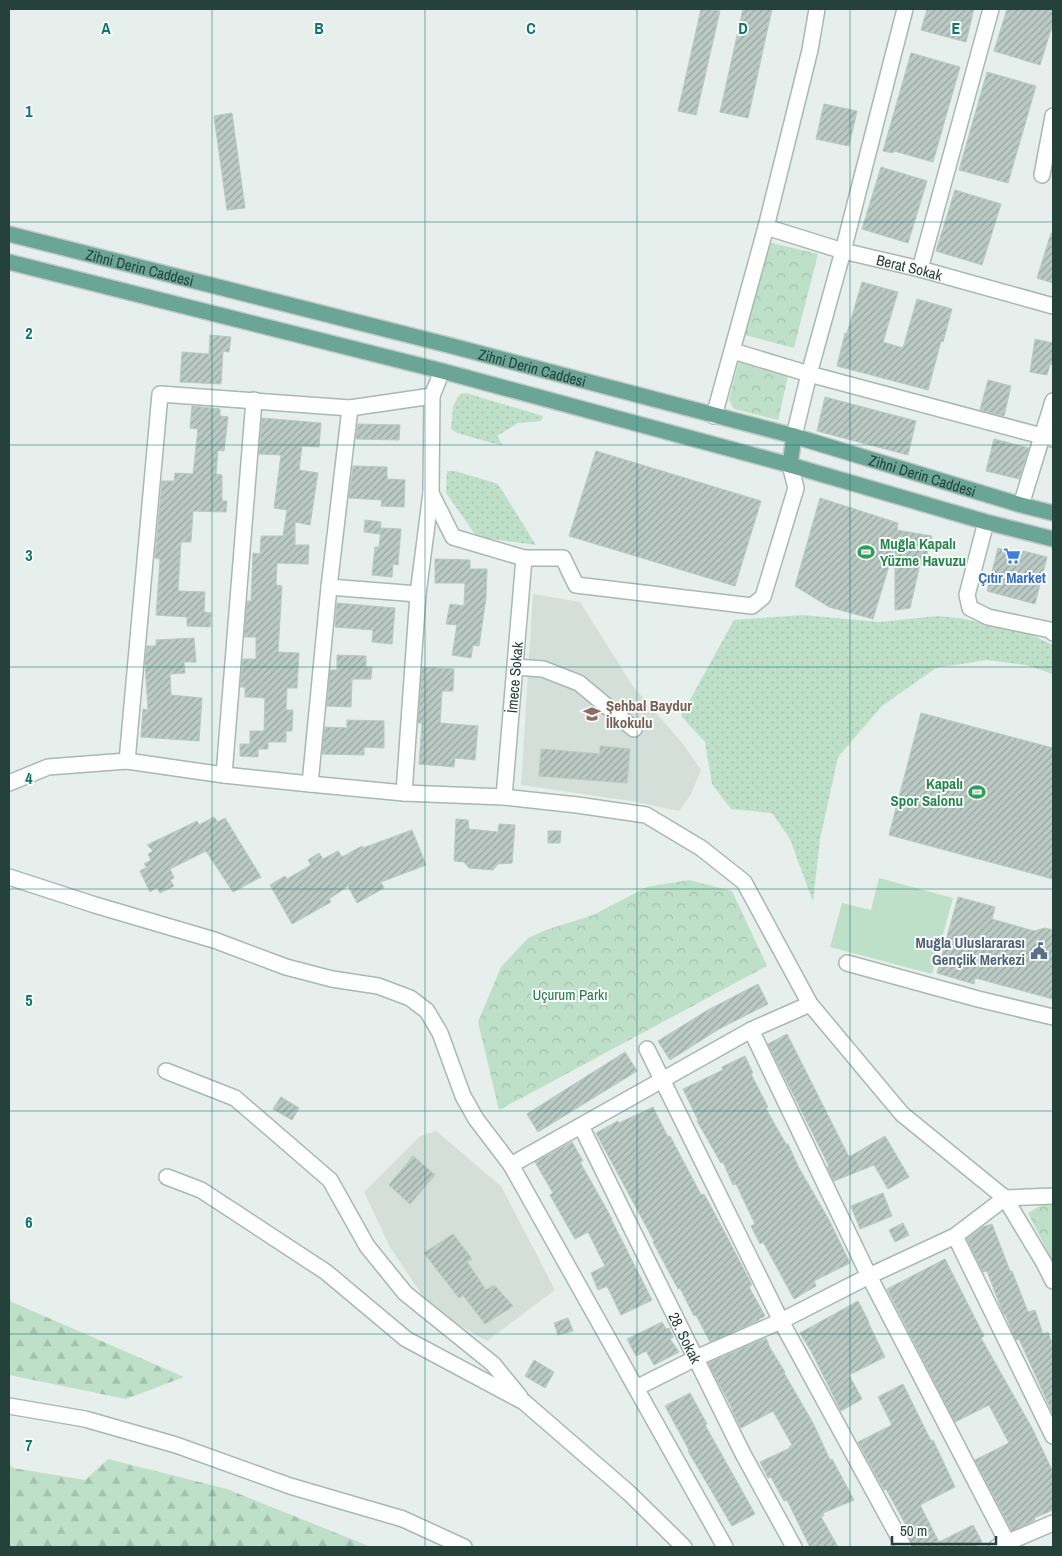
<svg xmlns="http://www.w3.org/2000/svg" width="1062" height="1556" viewBox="0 0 1062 1556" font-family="'Archivo Narrow',sans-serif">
<defs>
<pattern id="grass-dots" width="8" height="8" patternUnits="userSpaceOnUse" patternTransform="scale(1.25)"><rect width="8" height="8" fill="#bfe0c8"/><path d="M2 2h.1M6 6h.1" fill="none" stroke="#a4c1ad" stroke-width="1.8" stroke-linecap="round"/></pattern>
<pattern id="forest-firs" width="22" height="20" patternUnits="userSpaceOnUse" patternTransform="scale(1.25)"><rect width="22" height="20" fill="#bfe0c8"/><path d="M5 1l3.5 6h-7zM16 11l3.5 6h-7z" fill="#a4c1ad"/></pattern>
<pattern id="park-crowns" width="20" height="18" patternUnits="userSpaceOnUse" patternTransform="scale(1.25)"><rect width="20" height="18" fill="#bfe0c8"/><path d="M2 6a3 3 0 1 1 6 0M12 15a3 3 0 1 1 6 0" fill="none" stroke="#a4c1ad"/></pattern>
<pattern id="building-hatch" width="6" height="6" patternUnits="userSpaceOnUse" patternTransform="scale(1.25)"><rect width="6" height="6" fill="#bbcac4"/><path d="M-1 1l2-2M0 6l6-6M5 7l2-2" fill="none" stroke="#98a6a0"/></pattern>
</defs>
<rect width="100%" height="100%" fill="#e6efeb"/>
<g fill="#d4dfda">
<path d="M533,594L580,602L632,685L683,744L701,770L691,794L679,811L631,801L521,785Z"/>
<path d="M436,1131L501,1186L555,1290L487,1341L457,1324L424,1298L390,1247L364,1192L420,1136Z"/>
</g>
<g fill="url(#grass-dots)">
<path d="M466,393L543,416L541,421L518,423L497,436L503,446L457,433L451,429L453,406L460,394Z"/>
<path d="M447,471H455L498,484L536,545L477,537L446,493Z"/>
<path d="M803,615L879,622L938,616L965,619L1029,634L1053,645V674L1026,665L987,660L936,668L882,706L838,757L820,839L813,902L790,839L772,813L731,809L712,784L705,742L681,716L734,620Z"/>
</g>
<g fill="url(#forest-firs)">
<path d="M9,1297L12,1302L184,1377L126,1399L9,1375Z"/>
<path d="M108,1459L227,1489L371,1547H9V1464L13,1468L85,1480Z"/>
</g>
<g fill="url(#park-crowns)">
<path d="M768,242L818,254L794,348L745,335Z"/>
<path d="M739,360L788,376L778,420L734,409L729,400Z"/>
<path d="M689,880L732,891L767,966L499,1110L478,1022L501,967L528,938L546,930L593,915L647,887Z"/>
<path d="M1049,1201H1053V1262L1028,1213Z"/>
</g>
<path fill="#bfe0c8" d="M879,878L953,898L932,974L830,947L842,903L871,910Z"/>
<g fill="url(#building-hatch)" stroke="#b8c9c2">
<path d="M701,9L720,11L696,115L678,111Z"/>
<path d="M743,9H772L748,118L720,112Z"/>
<path d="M927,9H974L966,42L921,30Z"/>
<path d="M1007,9H1053V23L1040,65L994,51Z"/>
<path d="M911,53L960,67L933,162L894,151L893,153L883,151Z"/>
<path d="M987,72L1036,86L1008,183L959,170Z"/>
<path d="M824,104L857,111L849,146L816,139Z"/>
<path d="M232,113L245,208L227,210L214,116Z"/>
<path d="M881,167L927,181L908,243L862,229Z"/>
<path d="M955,190L1001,204L982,265L936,251Z"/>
<path d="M1051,233H1053V283L1037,278Z"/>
<path d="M862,282L898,292L883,342L903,348L917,299L952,309L943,342L941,341L928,390L837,366L845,333H847Z"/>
<path d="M210,335L231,337L229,352L223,351L221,384L180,382L182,352L209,354Z"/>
<path d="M1035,339L1053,343V363L1050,365L1047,375L1030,372Z"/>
<path d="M988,380L1011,386L1004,416L980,410Z"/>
<path d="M825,397L916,421L908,455L817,431Z"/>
<path d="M192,406L220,409V416L228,417L224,451L218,450L216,474L222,475V501H227L226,512L193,511L191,542H181L178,591L205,592L204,612L211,613L210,627L187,626V617L156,615L160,559L155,558L162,481H174L175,473L193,474L198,429L190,428Z"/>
<path d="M262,418L321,423L319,447L302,446L299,470L318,473L310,525L295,522V545H309L308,564L277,563L276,585L282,586L278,652L299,653L297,688H287L286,710H293L292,731H286V742H268V749H258V757L240,756V744H250V731H264L265,698L245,697V687H240L243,659H256V637H244L247,601H251L253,553L260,554L261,536H283L287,510L274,508L281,455L259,454Z"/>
<path d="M358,424L400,425L399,440L356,439Z"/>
<path d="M994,439L1029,448L1019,479L986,471Z"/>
<path d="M596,451L761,501L735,586L569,536Z"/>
<path d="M353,466L387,467V479L405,480L404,507L381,506L382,500L349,498Z"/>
<path d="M820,498L898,523L897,530L932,536L924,565L920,564L910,608L895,610V546L873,619L829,607L795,586Z"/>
<path d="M365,520L381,522L380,534L364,532Z"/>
<path d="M381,528L401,529L398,565L393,564L392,577L372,575L375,547H379Z"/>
<path d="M998,548L1022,555L1023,551L1047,557L1035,604L987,591Z"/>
<path d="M435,559L470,560V569H487L486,598L479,646L473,645L471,658L452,655L457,625L446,624L450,604L464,606L465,583H435Z"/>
<path d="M337,603L395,608L392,644L372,642L373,630L335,627Z"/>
<path d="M194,638L196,662H184L185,673L170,674L171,695L202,698L199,741L141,737L143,709L148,710L145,663L147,646H156V640Z"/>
<path d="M337,655L366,656V667H372L371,679H352L351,707L327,706L330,670H337Z"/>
<path d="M422,667L454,669L453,691H442L440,723L478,726L475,760L455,758L454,767L419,764L422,723H418Z"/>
<path d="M921,713L1053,748V879L889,835Z"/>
<path d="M347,720L384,721V748L364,747V755L322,754L325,727L347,728Z"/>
<path d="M600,746L630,749L627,783L539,776L541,749L600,754Z"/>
<path d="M214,817L218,822L225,818L261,877L233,892L206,851L170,869L174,878L170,880L174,886L160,893L157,887L150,892L140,871L147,867L144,864L151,860L148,854L153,851L147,845L197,821L199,825Z"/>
<path d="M456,819L468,820L469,829L498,832L499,824L515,825L512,863L498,864L493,870L469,868L464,862L454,861Z"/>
<path d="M412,830L426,865L381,882L384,888L357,903L348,886L329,899L331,902L292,924L270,885L285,876L287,879L311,865L308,860L319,853L323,859L338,851L342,857L362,846L363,848Z"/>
<path d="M548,831H561L560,843H548Z"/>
<path d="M958,897L995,907L992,919L1034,931L1045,928L1053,930V999L975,978L974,984L937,973Z"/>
<path d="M758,984L768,1004L719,1029L670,1060L658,1041L708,1010Z"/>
<path d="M787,1034L849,1157L885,1136L909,1177L888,1189L874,1165L834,1181L827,1167L829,1166L768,1044Z"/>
<path d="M625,1052L637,1071L538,1132L527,1114Z"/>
<path d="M745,1056L753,1073L751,1074L768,1107L766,1109L786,1144H788L799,1168L829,1220L850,1263L814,1281L816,1286L794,1299L763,1242L760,1244L751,1226L755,1224L736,1184L733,1185L723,1162L721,1163L697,1121L698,1120L683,1089L723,1070L722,1067Z"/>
<path d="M281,1097L299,1108L292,1120L273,1109Z"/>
<path d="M653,1107L668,1137L670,1136L698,1189L701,1195L704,1194L724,1231L752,1285L749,1287L765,1316L759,1319V1320L710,1342L696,1315L694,1316L680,1288L678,1289L653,1242L654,1241L596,1133L618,1121L619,1123Z"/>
<path d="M572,1142L583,1161L580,1162L612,1219H611L652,1300L621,1315L607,1286L598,1290L591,1273L605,1266L588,1232L575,1239L550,1195L553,1193L535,1162Z"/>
<path d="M413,1156L435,1175L410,1204L389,1185Z"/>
<path d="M883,1193L892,1216L860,1229L851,1206Z"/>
<path d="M903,1223L909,1235L895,1242L889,1230Z"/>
<path d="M992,1224L1010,1271H1012L1028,1312L1035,1310L1043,1334L1048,1332L1053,1345V1414L1019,1339L1016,1340L1006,1316L1003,1313L987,1271L983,1272L967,1239L982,1227Z"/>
<path d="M453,1234L472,1259L467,1262L486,1290L494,1285L513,1306L485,1324L463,1295L459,1298L424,1253Z"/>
<path d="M945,1259L984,1336L981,1338L1032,1428L1053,1472V1510L1034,1518L1035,1520L1012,1531L975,1460L1009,1443L989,1405L955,1422L887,1289Z"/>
<path d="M858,1301L869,1322H868L885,1357L849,1375L862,1399L841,1411L811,1351L800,1333Z"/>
<path d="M568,1318L573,1331L558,1335L554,1323Z"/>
<path d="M662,1322L666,1329L669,1328L673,1337L670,1339L679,1352L654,1365L646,1351L636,1356L627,1339Z"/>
<path d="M766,1338L770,1348L785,1372L784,1373L813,1423L830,1460L832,1459L854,1500L823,1513L824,1515L821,1517L838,1547H810L787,1500L784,1501L771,1477L768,1478L760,1462L790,1448L789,1447L792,1445L773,1411L741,1428L732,1410H733L708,1363Z"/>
<path d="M534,1360L554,1372L545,1388L525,1376Z"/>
<path d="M903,1384L931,1441L933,1440L955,1487L920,1505L939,1542L973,1525L982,1542L973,1547H913L906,1531L908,1529L886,1489L884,1490L858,1442L892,1425L878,1397Z"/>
<path d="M690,1393L707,1424L705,1425L755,1514L732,1526L688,1451L689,1450L665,1406Z"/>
</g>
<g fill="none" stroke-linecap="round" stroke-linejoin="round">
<g stroke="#a8b8b2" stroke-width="18">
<g id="minor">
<path d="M1042,175L1053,116"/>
<path id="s1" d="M766,227L843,251L920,269L1053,306"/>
<path d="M920,269L991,9"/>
<path d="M733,351L809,374L1053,439"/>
<path d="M714,416L766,227L810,50L817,9"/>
<path d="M794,436L809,374L843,251L905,9"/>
<path d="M431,493L453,537L524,558H563L576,585L752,606L763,597L796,488L790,465"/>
<path d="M1021,505L1053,401"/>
<path d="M986,522L967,595L970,608L988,617L1050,630L1053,633"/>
<path d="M329,587L418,594"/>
<path d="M515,667L543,669L579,683L634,729"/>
<path d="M127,761L160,394L350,408L432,396"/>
<path d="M224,775L254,400"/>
<path d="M9,783L48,767L127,761L224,775L310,784L404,793L504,797L577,805L646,815L701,848L744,882L810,1004L902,1114L1005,1198L1044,1263L1053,1281"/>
<path d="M310,784L329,587L350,408"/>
<path d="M404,793L418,594L431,493L432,396L442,371"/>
<path id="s2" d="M504,797L524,558"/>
<path d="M9,877L95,905L214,940L286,967L332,979L378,986L410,998L427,1011L440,1033L463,1096L476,1119L511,1165L725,1547"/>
<path d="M847,963L978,999L1053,1017"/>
<path d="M751,1030L869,1276L1007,1542"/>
<path d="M647,1049L781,1321L904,1547"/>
<path d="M166,1071L235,1098L330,1180L367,1246L405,1293L493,1364L520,1397"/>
<path id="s3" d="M581,1126L743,1454L794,1547"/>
<path d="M511,1165L751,1030L810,1004"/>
<path d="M167,1177L201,1190L326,1272L406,1339L524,1402L629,1493L684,1547"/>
<path d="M1005,1198L1053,1196"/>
<path d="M955,1236L1053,1436"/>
<path d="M636,1388L696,1358L781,1321L869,1276L955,1236L1005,1198"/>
<path d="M9,1406L85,1419L176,1445L290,1486L403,1519L464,1547"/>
<path d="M997,1547L1053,1523"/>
</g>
</g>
<g stroke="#c2cac8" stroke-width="18">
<g id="major">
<path id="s4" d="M9,234L448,345L794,436L1021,505L1053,513"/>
<path d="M9,262L442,371L790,465L986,522L1053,539"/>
<path d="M790,465L794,436"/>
</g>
</g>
<use href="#minor" stroke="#fff" stroke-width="15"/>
<use href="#major" stroke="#6aa596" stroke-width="15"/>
</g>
<path fill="none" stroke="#0f766e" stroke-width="1" stroke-opacity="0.55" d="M212,9V1547M425,9V1547M637,9V1547M850,9V1547M9,222H1053M9,445H1053M9,667H1053M9,889H1053M9,1111H1053M9,1334H1053"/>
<defs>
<g id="stadium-bare" transform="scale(1.35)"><path d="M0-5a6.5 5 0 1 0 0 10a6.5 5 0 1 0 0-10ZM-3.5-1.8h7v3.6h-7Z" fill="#2e9e5b" stroke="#f7fbf9" stroke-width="2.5" paint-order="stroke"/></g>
<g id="supermarket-bare" transform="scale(1.35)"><path d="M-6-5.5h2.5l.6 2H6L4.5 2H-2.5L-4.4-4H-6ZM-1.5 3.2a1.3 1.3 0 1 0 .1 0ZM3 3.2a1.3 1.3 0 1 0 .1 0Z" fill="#3f7fe0" stroke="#f7fbf9" stroke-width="2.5" paint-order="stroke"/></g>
<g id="school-bare" transform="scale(1.35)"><path d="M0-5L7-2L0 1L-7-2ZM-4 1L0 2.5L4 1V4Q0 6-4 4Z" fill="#8d6e63" stroke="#f7fbf9" stroke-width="2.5" paint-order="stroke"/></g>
<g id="civic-bare" transform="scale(1.35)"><path d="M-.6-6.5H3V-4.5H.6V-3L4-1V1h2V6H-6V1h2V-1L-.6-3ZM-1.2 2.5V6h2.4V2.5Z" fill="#5c6f8a" stroke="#f7fbf9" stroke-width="2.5" paint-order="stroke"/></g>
</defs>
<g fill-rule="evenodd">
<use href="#stadium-bare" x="866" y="552"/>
<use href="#supermarket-bare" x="1012" y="556"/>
<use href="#school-bare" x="592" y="714"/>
<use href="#stadium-bare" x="977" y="792"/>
<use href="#civic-bare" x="1039" y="951"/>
</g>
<g text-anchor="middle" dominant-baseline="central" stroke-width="4" stroke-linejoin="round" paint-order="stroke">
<g font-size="15" fill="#24423a" stroke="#f7fbf9">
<text stroke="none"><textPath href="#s4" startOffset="135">Zihni Derin Caddesi</textPath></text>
<text stroke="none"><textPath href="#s1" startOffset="149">Berat Sokak</textPath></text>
<text stroke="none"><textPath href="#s4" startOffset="540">Zihni Derin Caddesi</textPath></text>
<text stroke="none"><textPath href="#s4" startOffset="945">Zihni Derin Caddesi</textPath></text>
<text stroke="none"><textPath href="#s2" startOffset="120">İmece Sokak</textPath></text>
<text stroke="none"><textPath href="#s3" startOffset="236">28. Sokak</textPath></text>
</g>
<g font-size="15" font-weight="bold" fill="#27864d" stroke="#f7fbf9" text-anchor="start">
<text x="880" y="543">Muğla Kapalı<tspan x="880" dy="17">Yüzme Havuzu</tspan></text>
<text x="963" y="783" text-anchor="end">Kapalı<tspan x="963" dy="17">Spor Salonu</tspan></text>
</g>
<g font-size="15" font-weight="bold" fill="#366cbe" stroke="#f7fbf9">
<text x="1012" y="577">Çıtır Market</text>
</g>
<g font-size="15" font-weight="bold" fill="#785e54" stroke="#f7fbf9" text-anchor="start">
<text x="606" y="705">Şehbal Baydur<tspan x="606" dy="17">İlkokulu</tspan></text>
</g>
<g font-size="15" font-weight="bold" fill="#4e5e75" stroke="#f7fbf9" text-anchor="end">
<text x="1025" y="942">Muğla Uluslararası<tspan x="1025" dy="17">Gençlik Merkezi</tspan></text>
</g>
<g font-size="15" fill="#2d7a4b" stroke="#f7fbf9">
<text x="570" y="994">Uçurum Parkı</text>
</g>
</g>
<g font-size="16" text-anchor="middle" font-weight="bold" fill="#0f766e" stroke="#f7fbf9" stroke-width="4" stroke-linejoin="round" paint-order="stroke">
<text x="106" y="34">A</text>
<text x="319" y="34">B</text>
<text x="531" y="34">C</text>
<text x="743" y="34">D</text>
<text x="956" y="34">E</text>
<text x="29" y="117">1</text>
<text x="29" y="339">2</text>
<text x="29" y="561">3</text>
<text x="29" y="784">4</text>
<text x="29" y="1006">5</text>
<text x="29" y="1228">6</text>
<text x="29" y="1451">7</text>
</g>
<rect width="1062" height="1556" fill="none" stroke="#24423a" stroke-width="20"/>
<path d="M892 1536v8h104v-8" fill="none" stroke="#24423a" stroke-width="2.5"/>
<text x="900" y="1536" font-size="15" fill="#24423a" stroke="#f7fbf9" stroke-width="4" paint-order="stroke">50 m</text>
</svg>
